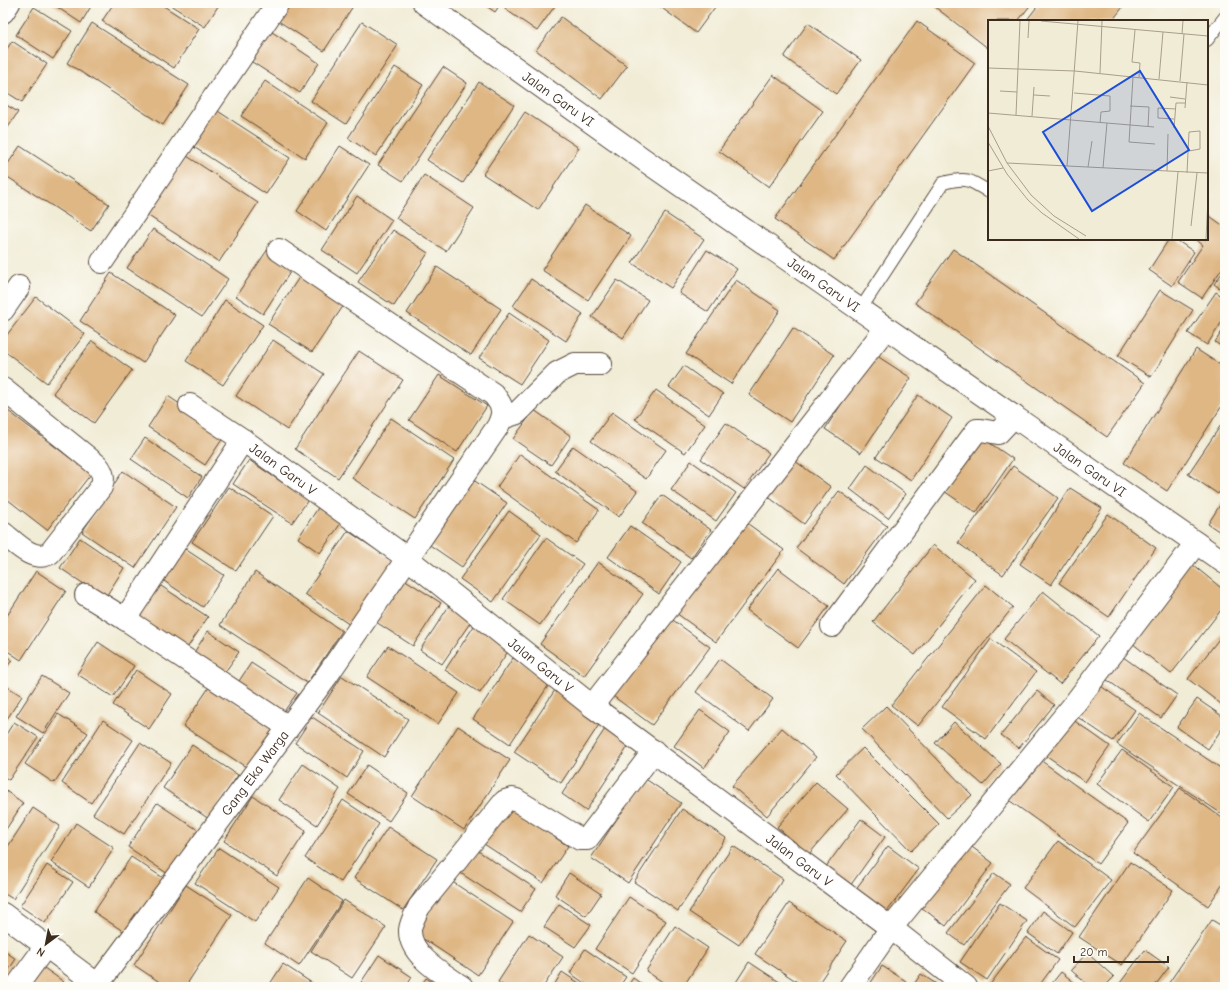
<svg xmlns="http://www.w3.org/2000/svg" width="1228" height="990" viewBox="0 0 1228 990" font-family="'Comic Neue',sans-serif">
<rect width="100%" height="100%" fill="#fdfcf7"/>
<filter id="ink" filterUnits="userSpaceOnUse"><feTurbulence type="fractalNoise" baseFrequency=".025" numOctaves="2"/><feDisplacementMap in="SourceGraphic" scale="8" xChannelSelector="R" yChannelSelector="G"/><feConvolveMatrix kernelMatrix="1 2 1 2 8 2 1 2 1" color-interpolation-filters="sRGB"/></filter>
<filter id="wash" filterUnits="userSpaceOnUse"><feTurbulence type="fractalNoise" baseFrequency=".012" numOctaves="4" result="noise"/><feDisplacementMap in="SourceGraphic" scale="16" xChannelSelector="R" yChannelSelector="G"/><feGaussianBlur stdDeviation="0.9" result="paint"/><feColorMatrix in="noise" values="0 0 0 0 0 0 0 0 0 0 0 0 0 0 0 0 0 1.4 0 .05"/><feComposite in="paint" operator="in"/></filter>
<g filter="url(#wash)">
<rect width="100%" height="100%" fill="#f1ecd6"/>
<g id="blocks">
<g fill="#dfb785">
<path d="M51,3H93L81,23Z"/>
<path d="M114,3H159L199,29L174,68L102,21Z"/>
<path d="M167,3H220L205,27Z"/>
<path d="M289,3H355L324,51L277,20Z"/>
<path d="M482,3H501L495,12Z"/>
<path d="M509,3H557L537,31L505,9Z"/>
<path d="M655,3H718L696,33Z"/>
<path d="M930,3H1032L1018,21H989V49Z"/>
<path d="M1040,3H1126L1112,21H1026Z"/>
<path d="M34,7L72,31L53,59L16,35Z"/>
<path d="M561,17L627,66L602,99L536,50Z"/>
<path d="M917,21L975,63L834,260L775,219Z"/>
<path d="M362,22L398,45L346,124L311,101Z"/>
<path d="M92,23L189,85L163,125L67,63Z"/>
<path d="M808,23L861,60L836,94L784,57Z"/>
<path d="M269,30L319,63L300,93L249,60Z"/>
<path d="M12,41L47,64L22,102L3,90V55Z"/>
<path d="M395,67L423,85L376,156L348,138Z"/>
<path d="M443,67L467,83L403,181L378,165Z"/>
<path d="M773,75L823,111L769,187L719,151Z"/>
<path d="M265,81L328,123L305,158L241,116Z"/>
<path d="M479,82L514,105L463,183L427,160Z"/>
<path d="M3,103L18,112L3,135Z"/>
<path d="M210,106L290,158L266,194L186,142Z"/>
<path d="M525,112L579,148L538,210L483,174Z"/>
<path d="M20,146L109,204L91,231L3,174V171Z"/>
<path d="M340,146L369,165L326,231L297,211Z"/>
<path d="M187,156L258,203L219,262L147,215Z"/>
<path d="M424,175L474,208L446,251L396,218Z"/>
<path d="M357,196L392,220L357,273L322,250Z"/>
<path d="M585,205L631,236L588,300L542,270Z"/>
<path d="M665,213L704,239L671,288L632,263Z"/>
<path d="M1207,214L1225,227V264L1202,298L1178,282L1203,245L1195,239H1207Z"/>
<path d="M153,229L228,279L202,317L127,268Z"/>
<path d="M393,230L428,253L394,306L358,282Z"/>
<path d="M1169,239H1175L1194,252L1172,286L1149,270Z"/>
<path d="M268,249L294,266L263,314L236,296Z"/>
<path d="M953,249L1145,383L1107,437L915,303Z"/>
<path d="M707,250L737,269L708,312L679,293Z"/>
<path d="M437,267L501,309L471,355L407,313Z"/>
<path d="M1225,269V292L1214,284Z"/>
<path d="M111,273L175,315L143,363L80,321Z"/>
<path d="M302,273L346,302L312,352L268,324Z"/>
<path d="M531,279L583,314L566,341L513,306Z"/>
<path d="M617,280L648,300L623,338L592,317Z"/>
<path d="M736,280L780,310L731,384L686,354Z"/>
<path d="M1160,290L1193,310L1151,377L1118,356Z"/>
<path d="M1216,292L1225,298V317L1207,345L1188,333Z"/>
<path d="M36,297L85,334L47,383L3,350V340Z"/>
<path d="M225,300L263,325L223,385L186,361Z"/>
<path d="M509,313L549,340L520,384L479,358Z"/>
<path d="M1225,327V349L1215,342Z"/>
<path d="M793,328L834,355L790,422L749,395Z"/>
<path d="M273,340L324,374L287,430L236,396Z"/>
<path d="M92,341L132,370L94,423L53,393Z"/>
<path d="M1196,349L1225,368V401L1167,491L1124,463Z"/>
<path d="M359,351L403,380L338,478L295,449Z"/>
<path d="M874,354L911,378L861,453L825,429Z"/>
<path d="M684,366L723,394L709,415L669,387Z"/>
<path d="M439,375L487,406L457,452L409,420Z"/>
<path d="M656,390L705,425L685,453L635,419Z"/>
<path d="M918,395L952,418L911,480L876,457Z"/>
<path d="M168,396L225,435L205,465L148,427Z"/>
<path d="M3,407L91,474L47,530L3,496Z"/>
<path d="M534,410L571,436L551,465L513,439Z"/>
<path d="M612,412L666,450L646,479L591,441Z"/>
<path d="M391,418L454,460L415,519L352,478Z"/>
<path d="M726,423L769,453L744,489L701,459Z"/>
<path d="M1221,425L1225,428V484L1218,494L1188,474Z"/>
<path d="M978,435L1013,459L976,513L941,489Z"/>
<path d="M145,438L202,477L188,498L131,459Z"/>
<path d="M573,446L637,491L619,517L555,471Z"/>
<path d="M520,454L599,510L576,543L497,487Z"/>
<path d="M788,456L831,487L804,524L762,492Z"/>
<path d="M249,460L308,500L292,523L233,484Z"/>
<path d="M691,461L736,493L716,521L671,490Z"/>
<path d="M867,465L906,494L888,518L850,489Z"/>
<path d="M1013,466L1058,498L1003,575L958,543Z"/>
<path d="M123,471L176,507L135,568L82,532Z"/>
<path d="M466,475L507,503L462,567L421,539Z"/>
<path d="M229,487L273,516L236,571L192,542Z"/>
<path d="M1070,488L1102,508L1051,585L1020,564Z"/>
<path d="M839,491L887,526L844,584L796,548Z"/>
<path d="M662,495L711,530L691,558L642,523Z"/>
<path d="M1225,497V535L1208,524Z"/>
<path d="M318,508L341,523L320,553L298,538Z"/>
<path d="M509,511L541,534L493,602L460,579Z"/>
<path d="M1108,514L1156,548L1109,617L1059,583Z"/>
<path d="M744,521L784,550L716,642L676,613Z"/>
<path d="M630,526L681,562L659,594L608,557Z"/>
<path d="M348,531L393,561L350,625L305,594Z"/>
<path d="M80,538L124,568L105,598L60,568Z"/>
<path d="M546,538L583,564L540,625L503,599Z"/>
<path d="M179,545L224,575L203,607L158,577Z"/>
<path d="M933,545L975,579L915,655L873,622Z"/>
<path d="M1188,561L1225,591V605L1171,674L1127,639Z"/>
<path d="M598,562L643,594L584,676L540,644Z"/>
<path d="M778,568L829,606L798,648L747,610Z"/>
<path d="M36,571L66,591L21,660L3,648V622Z"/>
<path d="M255,572L342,631L307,683L220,625Z"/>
<path d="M404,579L441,603L413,646L376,622Z"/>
<path d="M155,582L208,617L185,651L132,616Z"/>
<path d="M986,585L1013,607L918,726L891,705Z"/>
<path d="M1043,591L1099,636L1060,684L1004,639Z"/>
<path d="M449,606L472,620L442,664L420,650Z"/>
<path d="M670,618L710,647L652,725L613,696Z"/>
<path d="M476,623L511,647L480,693L445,670Z"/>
<path d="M208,631L239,652L223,675L193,654Z"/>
<path d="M1225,631V707L1188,679Z"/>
<path d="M991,639L1036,672L986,739L942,707Z"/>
<path d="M98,642L134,666L113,697L77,674Z"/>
<path d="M388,646L459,693L438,724L367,677Z"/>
<path d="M1116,652L1177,695L1161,718L1100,675Z"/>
<path d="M3,654L12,660L3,673Z"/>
<path d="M513,658L550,683L510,744L473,719Z"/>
<path d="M720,659L773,699L749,731L696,692Z"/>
<path d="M251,663L297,693L282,714L237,684Z"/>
<path d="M136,670L172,694L149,729L113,705Z"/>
<path d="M42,676L69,693L43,733L16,716Z"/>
<path d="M342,676L408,719L384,757L318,713Z"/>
<path d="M1095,682L1135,710L1113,741L1073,714Z"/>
<path d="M3,684L22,696L3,725Z"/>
<path d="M210,686L275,729L249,769L183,726Z"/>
<path d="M555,690L602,720L561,783L514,752Z"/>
<path d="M1037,691L1054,705L1019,748L1001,735Z"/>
<path d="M1197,699L1225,718V724L1208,749L1177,727Z"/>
<path d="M886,706L972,795L947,818L862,729Z"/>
<path d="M700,710L730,732L704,768L674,746Z"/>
<path d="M1139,713L1225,771V816L1117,744Z"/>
<path d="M58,714L88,733L54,783L25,764Z"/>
<path d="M312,717L364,751L347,778L295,743Z"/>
<path d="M1069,717L1110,746L1085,782L1044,754Z"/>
<path d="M103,720L133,740L91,803L62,783Z"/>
<path d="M14,722L38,737L9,780L3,776V739Z"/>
<path d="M954,722L1001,764L983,785L935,743Z"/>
<path d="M458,726L510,760L464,830L412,796Z"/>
<path d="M607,726L631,742L586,811L562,794Z"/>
<path d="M782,728L816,757L767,816L732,786Z"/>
<path d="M140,743L171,763L124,834L93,814Z"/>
<path d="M1225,744V754L1220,751Z"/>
<path d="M192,745L238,775L209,819L163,788Z"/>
<path d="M863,748L939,824L911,851L836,774Z"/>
<path d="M1122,750L1174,787L1149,822L1097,784Z"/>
<path d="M1036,757L1128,823L1098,864L1006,798Z"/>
<path d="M303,764L340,789L317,825L279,800Z"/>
<path d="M367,765L408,793L389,821L348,794Z"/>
<path d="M644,778L681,803L628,883L591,858Z"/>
<path d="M816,782L848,809L809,854L777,827Z"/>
<path d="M1180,788L1225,820V881L1208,906L1133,853Z"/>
<path d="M3,789L23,803L3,834Z"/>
<path d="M253,796L306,831L277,876L224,841Z"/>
<path d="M343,800L379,824L341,882L305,858Z"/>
<path d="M157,803L198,830L168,874L128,847Z"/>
<path d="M506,805L568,846L543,883L481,842Z"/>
<path d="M33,808L60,826L13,899L3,893V854Z"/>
<path d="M682,809L726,838L678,911L634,882Z"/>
<path d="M861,819L885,837L850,886L825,868Z"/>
<path d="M76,823L114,848L89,887L51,862Z"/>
<path d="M388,827L437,859L403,910L354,878Z"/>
<path d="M964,841L993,863L946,926L917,904Z"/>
<path d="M1058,841L1111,880L1075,927L1023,888Z"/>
<path d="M733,846L783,879L739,945L689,912Z"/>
<path d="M888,846L919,869L886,913L855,890Z"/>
<path d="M219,848L279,887L255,922L195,883Z"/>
<path d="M475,849L536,889L520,912L459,872Z"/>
<path d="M131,857L165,879L129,935L94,912Z"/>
<path d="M1130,862L1173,890L1122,965L1079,937Z"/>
<path d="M47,865L73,882L45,923L20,906Z"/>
<path d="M569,873L601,894L586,916L555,895Z"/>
<path d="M994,873L1010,884L964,945L948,933Z"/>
<path d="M308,878L342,901L299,966L265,943Z"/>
<path d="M448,879L513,922L478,975L413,932Z"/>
<path d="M186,885L232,915L185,987H167L134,965Z"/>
<path d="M629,897L666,921L632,973L595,949Z"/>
<path d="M344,900L386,927L352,978L311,951Z"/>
<path d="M789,903L847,941L816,987H805L755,954Z"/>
<path d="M1000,903L1027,921L987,980L960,962Z"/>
<path d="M559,904L591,925L575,947L544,927Z"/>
<path d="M1043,911L1072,932L1057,954L1028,933Z"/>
<path d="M1212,920L1225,928V977L1218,987H1166Z"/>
<path d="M675,926L708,948L683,987H670L646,971Z"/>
<path d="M529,934L563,957L543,987H506L498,982Z"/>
<path d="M1026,937L1058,960L1038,987H991L989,986Z"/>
<path d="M585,949L626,977L619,987H590L570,973Z"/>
<path d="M3,950L16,959L3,978Z"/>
<path d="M1145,950L1169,967L1154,987H1117Z"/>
<path d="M1087,953L1114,977L1104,987H1090L1071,970Z"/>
<path d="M379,955L412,977L406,987H358Z"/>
<path d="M749,962L787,987H733Z"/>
<path d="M37,963L64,982L60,987H20Z"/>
<path d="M283,964L318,987H268Z"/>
<path d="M882,966L906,981L903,987H868Z"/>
<path d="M562,972L585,987H553Z"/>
<path d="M1061,972L1080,987H1049Z"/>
<path d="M921,974L941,987H912Z"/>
<path d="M426,978L440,987H420Z"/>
<path d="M633,978L646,987H627Z"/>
</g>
</g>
</g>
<g filter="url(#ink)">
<use href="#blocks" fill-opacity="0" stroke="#56473a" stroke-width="1"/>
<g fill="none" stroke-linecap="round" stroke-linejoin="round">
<g stroke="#56473a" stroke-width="14">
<g id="service">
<path d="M1207,40L1225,17"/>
<path d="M860,310L943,183C966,177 969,179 989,192"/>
</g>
</g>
<g stroke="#56473a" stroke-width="24">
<g id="minor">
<path id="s1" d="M424,3L650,164L1225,563"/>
<path d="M3,12L9,3"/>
<path d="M102,262L278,3"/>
<path d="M3,310L19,287"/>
<path d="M3,389L97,465C103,472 105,478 101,487L50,553C33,563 16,543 3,533"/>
<path id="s2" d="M190,405L243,440L407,558L592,706L891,928L966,987"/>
<path d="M502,418L517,413L557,373L575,364H601"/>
<path d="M243,440L125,619L288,727"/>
<path d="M86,595L125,619"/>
<path d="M832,626L977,430H981L998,433L1014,416"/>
<path d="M592,706L886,328"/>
<path d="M3,914L101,987"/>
<path id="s3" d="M98,984L326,677L498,426C505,411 503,406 493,394L279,250"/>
<path d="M16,987L46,946"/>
<path d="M462,987C444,974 409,956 410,930C411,921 416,914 419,907L505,801L512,799L516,800L580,839H587L654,751"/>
<path d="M850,987L891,928L1072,707L1196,543"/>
</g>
</g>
<use href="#service" stroke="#fff" stroke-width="12"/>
<use href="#minor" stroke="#fff" stroke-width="22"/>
</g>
</g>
<g text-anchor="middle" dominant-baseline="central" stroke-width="4" stroke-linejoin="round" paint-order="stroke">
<g font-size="14" fill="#3b2a1e" stroke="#fdfcf7">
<text stroke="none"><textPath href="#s1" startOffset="165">Jalan Garu VI</textPath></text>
<text stroke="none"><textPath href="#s1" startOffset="489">Jalan Garu VI</textPath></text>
<text stroke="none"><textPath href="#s2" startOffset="113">Jalan Garu V</textPath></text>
<text stroke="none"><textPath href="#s1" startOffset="813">Jalan Garu VI</textPath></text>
<text stroke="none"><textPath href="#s2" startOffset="437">Jalan Garu V</textPath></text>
<text stroke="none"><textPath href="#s3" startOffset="263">Gang Eka Warga</textPath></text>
<text stroke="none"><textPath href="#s2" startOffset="761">Jalan Garu V</textPath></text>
</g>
</g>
<g transform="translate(988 20)">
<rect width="220" height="220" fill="#f1ecd6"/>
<path fill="none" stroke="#a89e8c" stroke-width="1" d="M53,1L220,16M147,10L144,42L152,43L151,57M194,14L195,1M220,16V1M40,18L41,1M0,48L87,51L220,65M112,53L114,1M145,57L141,122L167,124M171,59L175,12M192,61L196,14M12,71L29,72M86,73L122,76V91L113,92L112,103M46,75L62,76M182,77L197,79M142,86L161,87L160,107M197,88L199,62M0,93L166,107M28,95L32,1M44,96L46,67M186,99L170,98V88L188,89M0,106L19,143L43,175L66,196L98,216M186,108L188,83H197M0,122L19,154L40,180L54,193L91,219M19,143L220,153M79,146L90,1M100,147L104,121M115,148L119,103M0,151L15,148M179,151L180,114M199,153L201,112L212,111V129L201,131M203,206L209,153M184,219L190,152M218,219L220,179"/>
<path fill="#1d4ed8" fill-opacity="0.15" stroke="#1d4ed8" stroke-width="2" d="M152,51L201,130L104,191L55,112Z"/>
<rect width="220" height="220" fill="none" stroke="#3b2a1e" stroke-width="2"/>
</g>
<rect width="1228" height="990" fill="none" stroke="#fdfcf7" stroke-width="16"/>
<g transform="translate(46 944) rotate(212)" stroke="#fdfcf7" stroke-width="3" paint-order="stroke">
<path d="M0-3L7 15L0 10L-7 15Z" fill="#3b2a1e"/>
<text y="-6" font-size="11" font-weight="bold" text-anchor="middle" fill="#3b2a1e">N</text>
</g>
<path d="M1074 956v6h94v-6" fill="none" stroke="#3b2a1e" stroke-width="2"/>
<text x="1080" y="956" font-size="12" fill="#3b2a1e" stroke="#fdfcf7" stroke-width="3" paint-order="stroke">20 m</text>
</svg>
